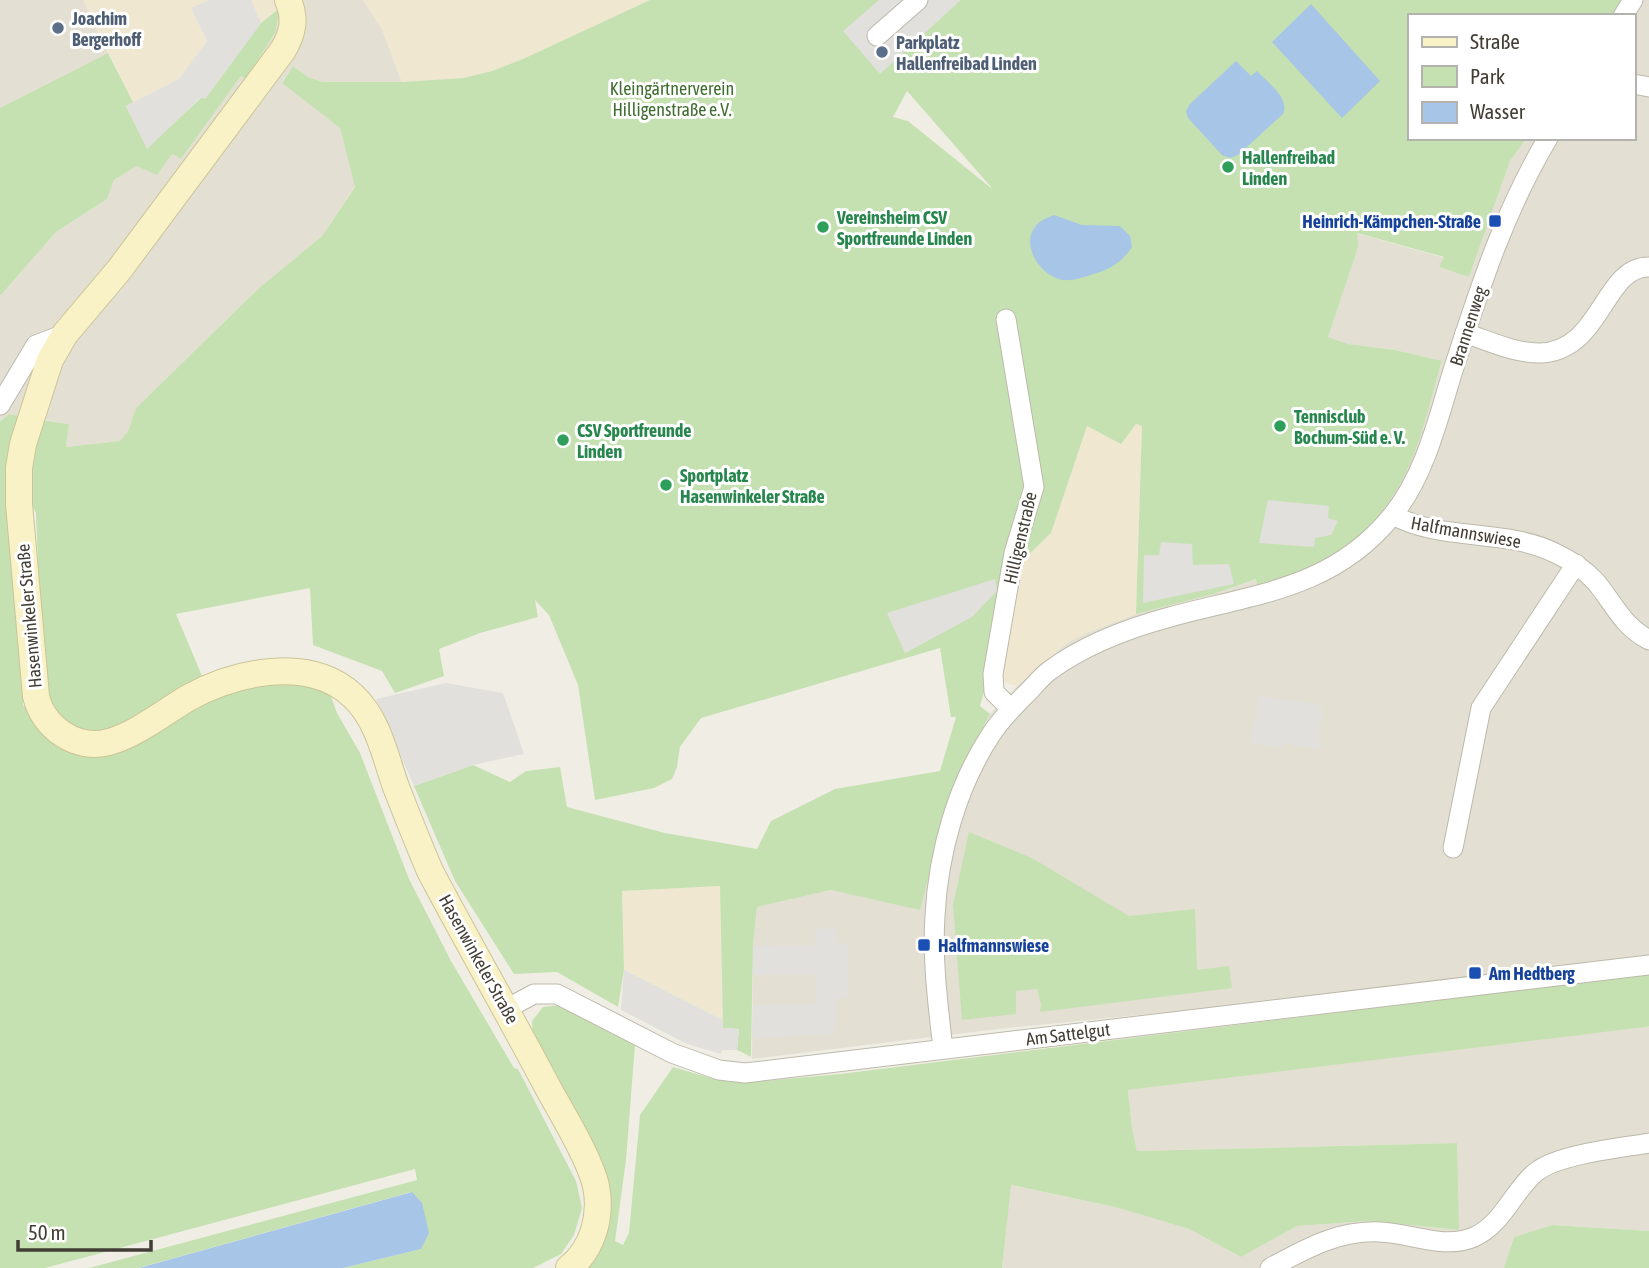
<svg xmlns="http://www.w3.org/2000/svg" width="1649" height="1268" viewBox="0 0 1649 1268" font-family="'Asap Condensed',sans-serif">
<rect width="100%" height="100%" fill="#f0eee4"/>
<g fill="#e3e0d3">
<path d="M0,0H83L108,53L0,108Z"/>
<path d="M276,0H363L382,29L402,82H323L308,77L293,66L282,82L340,128L355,186L322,236L259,288L136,408L128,431L120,441L66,447L69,424L10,414L0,420V296L56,232L107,199L114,180L137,166L173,154L181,159L241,76L246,79L275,33Z"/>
<path d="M1625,0H1649V957L1281,1001L998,1029L752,1059L753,945L757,907L831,890L920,909L948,807L974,744L990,714L1017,686L1067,643L1084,634L1136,614L1214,594L1257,579V584L1433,389L1442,362L1395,350L1348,344L1328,337L1349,271L1352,232L1445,258L1439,267L1469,277L1510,161L1527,138H1633V16Z"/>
<path d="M1649,1026V1231L1552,1225L1514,1237L1504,1268H1002L1010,1185L1115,1207L1189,1229L1241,1257L1297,1226L1368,1221L1458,1230L1456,1143L1137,1151L1132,1128L1128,1090Z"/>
</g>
<g fill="#f0e7d1">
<path d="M83,0H209L191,8L207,41L179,79L133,102Z"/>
<path d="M251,0H276L280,8L261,23Z"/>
<path d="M363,0H650L523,59L492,71L463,78L402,82L382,29Z"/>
<path d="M1025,335L1143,395L1136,614L1084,634L1067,643L1017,686L999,681Z"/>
<path d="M720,886L723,1020L624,970L622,891Z"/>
</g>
<g fill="#c5e1b1" fill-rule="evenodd">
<path d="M650,0H1625L1615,16H1409V138H1527L1510,161L1469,277L1439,267L1444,257L1357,233L1358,247L1328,337L1348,344L1395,350L1442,361C1432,392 1426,424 1414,454C1385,528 1333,566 1257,585L1256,579L1214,594L1136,614L1142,426L1136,424L1121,444L1087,426L1051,533L1020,563L980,706L990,714C955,779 939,839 920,910L831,890L757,907L753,945L751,1057L737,1050L739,1029L723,1028L720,886L622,891L624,970L618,1007L557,972L514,974L455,881L414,786L473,765L510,782L526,771L560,767L567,807L665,833L757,849L771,821L835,789L940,771L956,717H951L940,648L701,718L680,747L677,767L672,779L654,788L595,800L578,685L549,615L535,600L538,617L480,633L439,649L444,676L395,693L382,671L313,645L310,588L176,614L202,676L112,729L87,731L64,725L51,711L40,612L36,513C22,489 32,445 41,420L69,424L66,447L120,441L128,431L136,408L259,288L322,236L355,187L340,128L282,83L293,66L308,77L323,82H402L463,78L492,71L523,59ZM907,91L991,187V188L908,121L893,117Z"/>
<path d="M280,8L275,33L246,79L241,76L181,159L172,154L157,175L137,166L114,180L107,199L56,232L0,296V108L108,53L133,102L126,106L147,148L202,97L205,99L261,23Z"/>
<path d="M9,414L20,416L23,705L46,734L63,745L229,690L269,682H297L329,691L337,713L360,753L409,879L451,961L514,1068L518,1069L576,1181L582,1208L574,1235L561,1254L533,1268H343L421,1249L411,1192L138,1268H89L417,1180L415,1169L45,1268H0V421Z"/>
<path d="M969,832L1032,858L1129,916L1195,909L1197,970L1229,966L1232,988L1040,1012L1041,1004L1037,989L1016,991V1014L962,1020L953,905Z"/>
<path d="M1649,974V1026L1645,1027L1128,1090L1132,1128L1137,1151L1457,1143L1459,1230L1368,1221L1297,1226L1241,1257L1189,1229L1115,1207L1011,1185L1002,1268H580L611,1205L533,1039L532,1021L543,1007L561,1005L635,1045L626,1160L615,1241L623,1245L629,1233L640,1115L673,1067L714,1079L753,1082L840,1074Z"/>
<path d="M1552,1225L1649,1231V1268H1504L1514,1237Z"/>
</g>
<g fill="#e1e0dc">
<path d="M209,0H251L261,23L205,99L201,97L147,149L126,106L179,79L207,41L191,8Z"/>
<path d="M879,0H961L880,74L843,31Z"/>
<path d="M1268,500L1329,506L1328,518L1338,521L1331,535L1315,538L1314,547L1259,543Z"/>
<path d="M1161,542L1192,544L1193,565L1229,564L1234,584L1143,603L1144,555H1159Z"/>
<path d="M995,579L997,591L972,617L905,653L887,613Z"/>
<path d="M446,683L503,693L524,754L473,765L414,786L376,699Z"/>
<path d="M1259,696L1322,705L1320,750L1284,743L1282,748L1250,743Z"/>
<path d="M815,928L837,929V943L849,944V998L836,999L834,1034L752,1038L753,1005L816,1004V975H753V946L815,945Z"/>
<path d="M624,970L723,1020V1028L739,1029L737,1050H722L721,1054L687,1044L621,1010Z"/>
</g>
<g fill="#a6c5e7">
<path d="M1311,4L1380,81L1342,118L1272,42Z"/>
<path d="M1236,61L1251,76L1257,71C1268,83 1290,98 1283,114L1238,155L1230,158L1222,155L1188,118L1186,111L1190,104Z"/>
<path d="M1054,215L1082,225L1120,226L1130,236L1132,247C1123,261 1112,268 1097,273C1087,276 1075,281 1064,280C1042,278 1020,246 1035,227C1040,220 1047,218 1054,215Z"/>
<path d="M412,1192L422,1203L429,1233L421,1249L343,1268H139Z"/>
</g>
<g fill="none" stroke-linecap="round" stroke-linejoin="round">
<g stroke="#bdb9ab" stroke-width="21">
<g id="street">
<path d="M1623,16L1633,0"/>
<path d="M877,36L918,0"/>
<path d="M1633,84L1649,87"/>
<path d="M1006,319L1034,487L1014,553L993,674L994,692L1011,709"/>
<path d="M1465,333C1489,341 1514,353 1539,353C1602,352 1603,266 1649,267"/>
<path d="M0,405L36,345L65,334"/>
<path d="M1393,515C1442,542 1505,528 1555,553C1570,560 1584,569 1595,581C1614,603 1621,625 1649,640"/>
<path d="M1453,848L1481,708L1576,564"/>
<path d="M506,1009L534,994H557L672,1053L719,1070L745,1073L1649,965"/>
<path d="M943,1049C938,1005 932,960 935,916C938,854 957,785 992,733C1002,718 1015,705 1028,692C1035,685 1041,677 1049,671C1084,645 1129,628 1170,617C1254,594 1332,589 1391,517C1427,474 1439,413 1456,361C1481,284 1506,208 1548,138"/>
<path d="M1270,1268C1305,1249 1338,1230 1380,1232C1411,1233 1444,1250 1474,1237C1503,1224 1513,1191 1536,1172C1558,1154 1620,1148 1649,1143"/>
</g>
</g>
<g stroke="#cbc498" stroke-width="28">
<path id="secondary" d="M288,0C296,19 293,33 283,50L119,270L65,334L50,360L23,444L19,468V504L36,696C43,727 76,751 109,742C137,734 163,713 188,698C235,672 309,655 353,696C378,719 385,756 396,787C407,815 418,843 430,871C468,943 509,1014 547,1086C561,1112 590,1159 596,1186C602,1216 593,1249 569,1268"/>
</g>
<use href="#street" stroke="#fff" stroke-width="19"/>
<use href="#secondary" stroke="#f8f2c6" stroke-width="26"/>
</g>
<g fill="#5c6f8a" stroke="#fff" stroke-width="2.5">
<circle cx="58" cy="28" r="7"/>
<circle cx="882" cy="52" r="7"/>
</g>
<g fill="#2e9e5b" stroke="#fff" stroke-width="2.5">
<circle cx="1228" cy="167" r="7"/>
<circle cx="823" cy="227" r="7"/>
<circle cx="1280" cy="426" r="7"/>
<circle cx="563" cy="440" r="7"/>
<circle cx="666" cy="485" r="7"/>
</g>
<g fill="#1a4fb4" stroke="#fff" stroke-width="2.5">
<rect x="1488" y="214" width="14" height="14" rx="3.5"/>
<rect x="917" y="938" width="14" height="14" rx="3.5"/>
<rect x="1468" y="966" width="14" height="14" rx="3.5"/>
</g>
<g text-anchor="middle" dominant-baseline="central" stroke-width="6" stroke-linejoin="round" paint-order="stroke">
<g font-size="18" font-weight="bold" fill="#4e5e75" stroke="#fff" text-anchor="start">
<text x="72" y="18">Joachim<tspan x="72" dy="21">Bergerhoff</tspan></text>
<text x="896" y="42">Parkplatz<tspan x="896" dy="21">Hallenfreibad Linden</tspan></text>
</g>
<g font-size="18" fill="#3f6d2f" stroke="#fff">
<text x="672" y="88">Kleingärtnerverein<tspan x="672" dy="21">Hilligenstraße e.V.</tspan></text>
</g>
<g font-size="18" font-weight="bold" fill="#27864d" stroke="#fff" text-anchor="start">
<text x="1242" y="157">Hallenfreibad<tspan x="1242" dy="21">Linden</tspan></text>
<text x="837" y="217">Vereinsheim CSV<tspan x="837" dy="21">Sportfreunde Linden</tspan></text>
<text x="1294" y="416">Tennisclub<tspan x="1294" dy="21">Bochum-Süd e. V.</tspan></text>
<text x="577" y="430">CSV Sportfreunde<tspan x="577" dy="21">Linden</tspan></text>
<text x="680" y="475">Sportplatz<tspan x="680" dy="21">Hasenwinkeler Straße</tspan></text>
</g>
<g font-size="18" font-weight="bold" fill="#164399" stroke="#fff" text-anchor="start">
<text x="1481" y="221" text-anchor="end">Heinrich-Kämpchen-Straße</text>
<text x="938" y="945">Halfmannswiese</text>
<text x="1489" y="973">Am Hedtberg</text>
</g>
<g font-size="18" fill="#423e35" stroke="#fff">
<text transform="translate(1468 326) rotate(-72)">Brannenweg</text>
<text transform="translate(1466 532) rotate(10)">Halfmannswiese</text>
<text transform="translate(1020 538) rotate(-77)">Hilligenstraße</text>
<text transform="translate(29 616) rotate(-95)">Hasenwinkeler Straße</text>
<text transform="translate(479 959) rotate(61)">Hasenwinkeler Straße</text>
<text transform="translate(1068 1034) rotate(-7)">Am Sattelgut</text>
</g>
</g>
<rect x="1408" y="14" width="228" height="126" fill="#ffffff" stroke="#b3b2ae" stroke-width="2"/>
<rect x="1422" y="37" width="35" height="10" fill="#f8f2c6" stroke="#b3b2ae" stroke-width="2"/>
<text x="1470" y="49" font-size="21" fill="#423e35">Straße</text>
<rect x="1422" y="66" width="35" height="21" fill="#c5e1b1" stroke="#b3b2ae" stroke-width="2"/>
<text x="1470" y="84" font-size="21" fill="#423e35">Park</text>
<rect x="1422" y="102" width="35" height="21" fill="#a6c5e7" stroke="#b3b2ae" stroke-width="2"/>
<text x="1470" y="119" font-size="21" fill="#423e35">Wasser</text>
<path d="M18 1240v10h133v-10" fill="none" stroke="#423e35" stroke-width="3.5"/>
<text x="28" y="1240" font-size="21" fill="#423e35" stroke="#ffffff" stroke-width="5" paint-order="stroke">50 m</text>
</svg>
